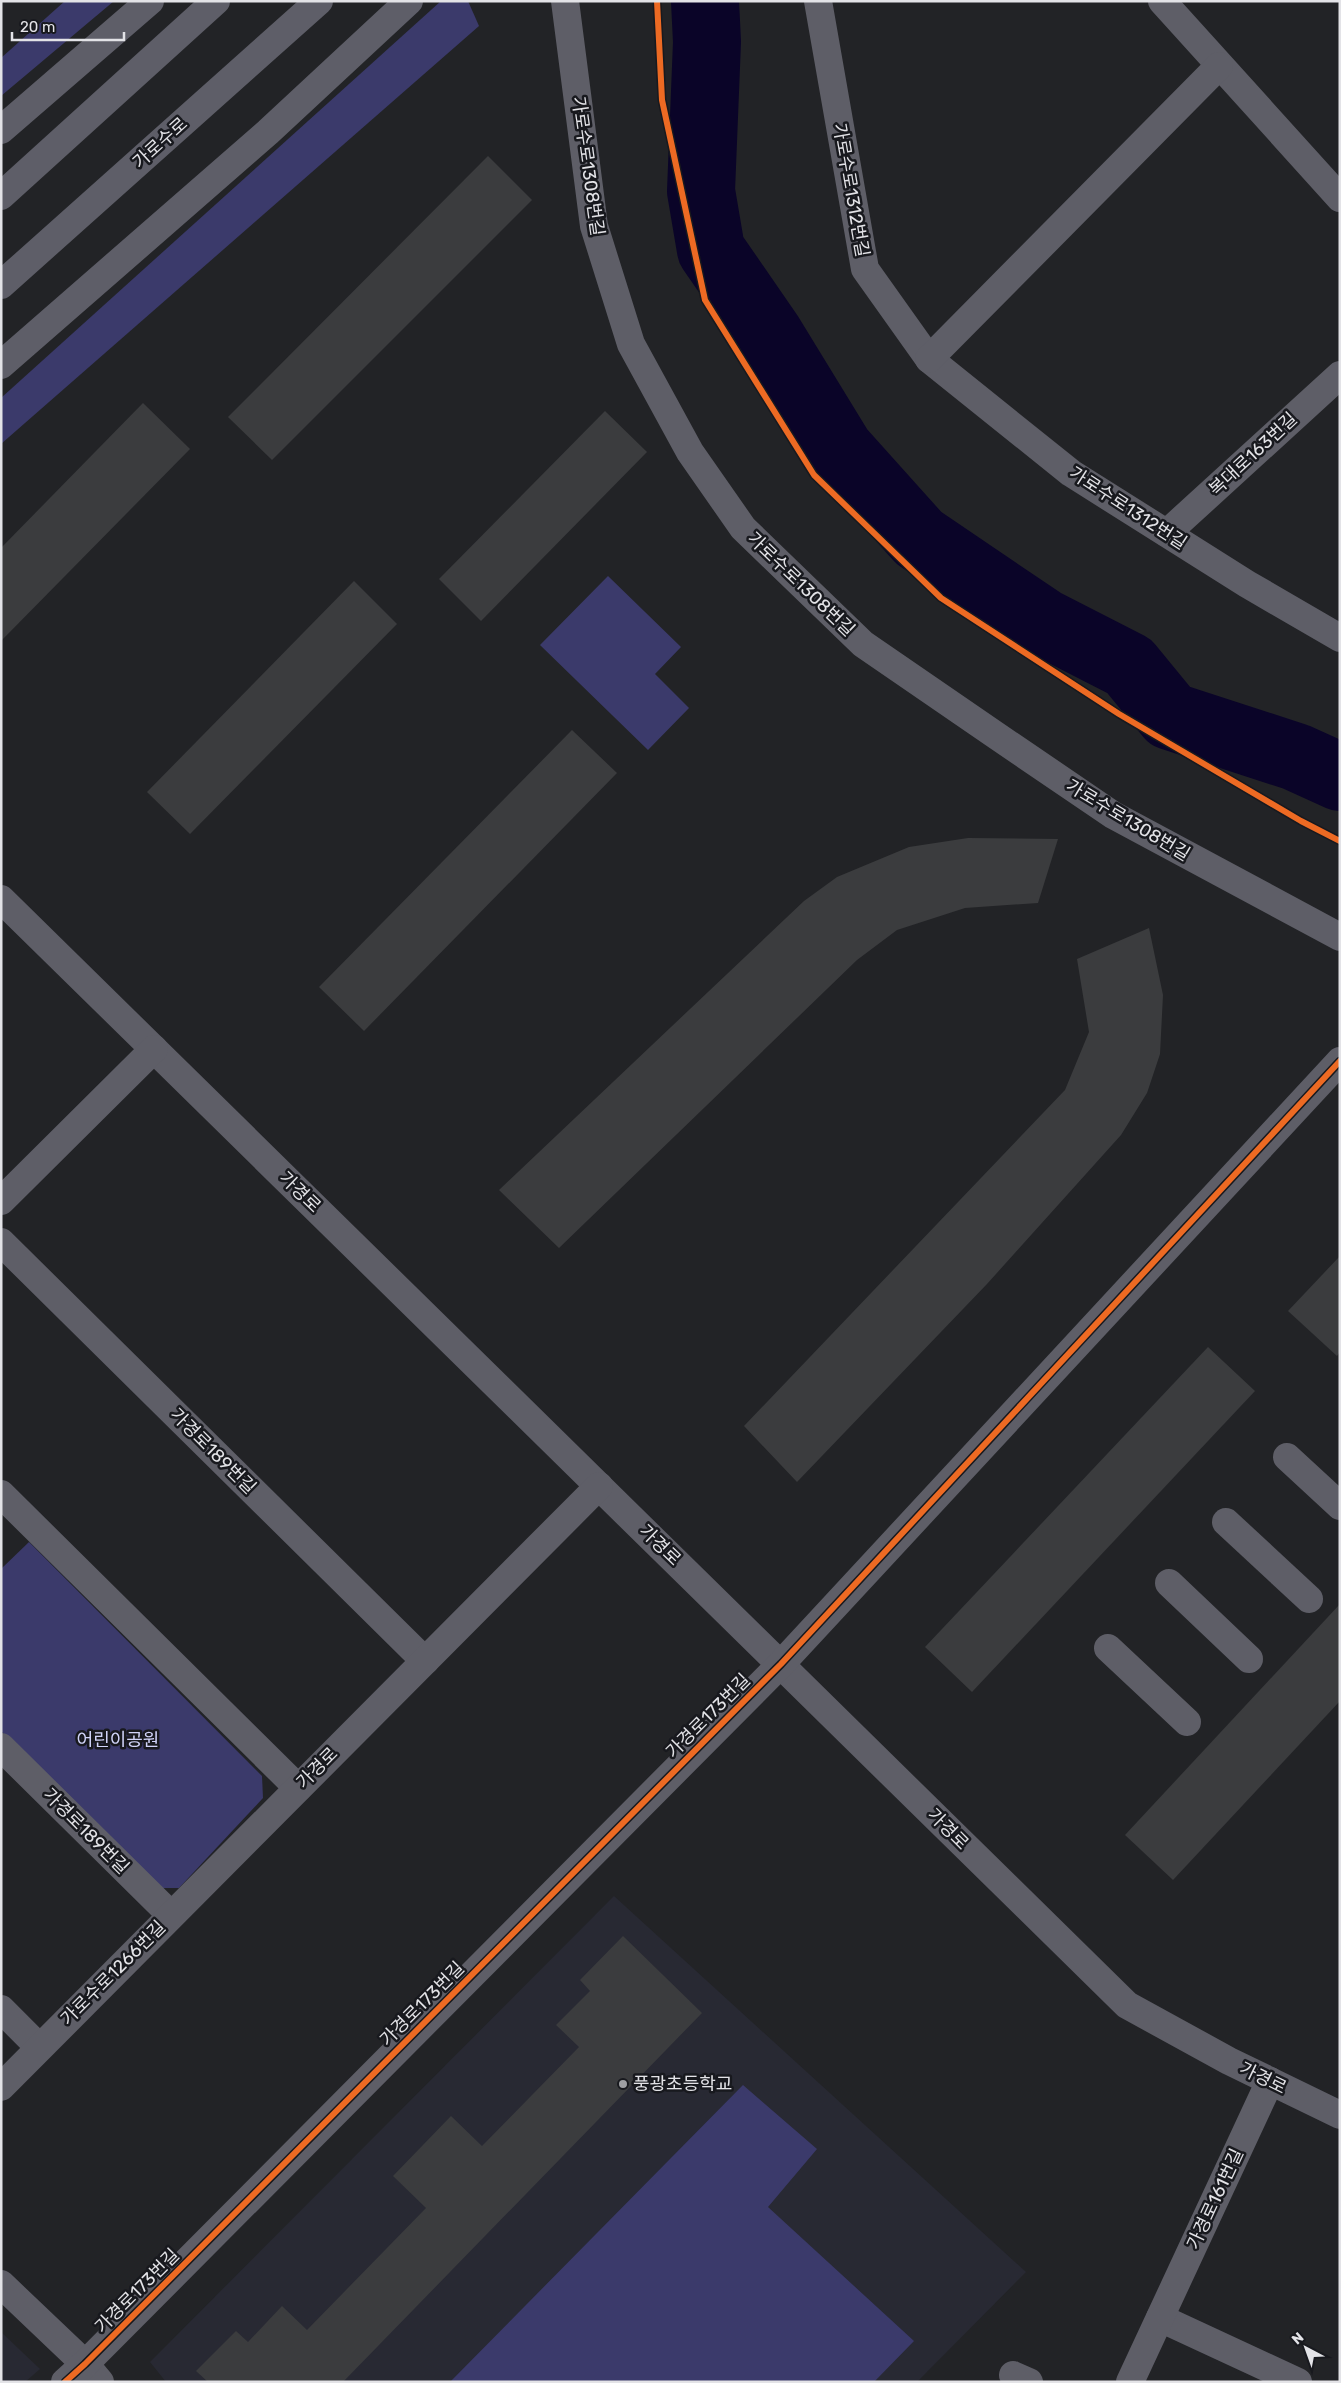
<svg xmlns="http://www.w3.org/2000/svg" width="1341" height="2383" viewBox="0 0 1341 2383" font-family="Rubik,'Noto Sans KR',sans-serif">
<rect width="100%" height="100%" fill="#222326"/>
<g fill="#282933">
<path d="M614,1896L1026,2272L917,2382H166L150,2362Z"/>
<path d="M1,2332L40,2369L25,2382H1Z"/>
</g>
<g fill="#3b3a6b">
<path d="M65,1H114L1,96V58Z"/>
<path d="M441,1H468L479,26L1,444V398Z"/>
<path d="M608,576L681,647L655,674L689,708L648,750L540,645Z"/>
<path d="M29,1542L262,1776L263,1798L179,1888H157L1,1731V1569Z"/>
<path d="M743,2085L817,2149L768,2207L914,2341L874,2382H450Z"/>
</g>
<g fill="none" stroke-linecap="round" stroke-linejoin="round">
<path stroke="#0a0428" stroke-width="68" d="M705,1L707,42L701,191L711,250L769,334L840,450L919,538L1043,622L1129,666L1170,716L1296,757L1340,777"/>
</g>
<g fill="#3b3c3e">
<path d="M488,156L532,200L272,460L228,417Z"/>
<path d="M143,403L190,449L1,641V548Z"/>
<path d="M605,411L647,452L481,621L439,579Z"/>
<path d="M354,581L397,624L190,834L147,792Z"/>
<path d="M572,730L617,773L364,1031L319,987Z"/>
<path d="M968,838L1058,839L1038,903L965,908L897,930L857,960L559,1248L499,1190L804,901L837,877L909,847Z"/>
<path d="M1149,928L1163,995L1160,1054L1147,1093L1121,1135L987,1284L797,1482L744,1426L1065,1090L1089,1032L1077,959Z"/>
<path d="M1340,1256V1352L1337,1356L1288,1311Z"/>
<path d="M1208,1347L1255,1391L972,1692L925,1647Z"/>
<path d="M1340,1604V1701L1173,1880L1125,1835Z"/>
<path d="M623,1936L702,2013L343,2382H208L196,2371L236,2331L248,2342L282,2306L307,2330L426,2208L393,2176L451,2116L482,2146L579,2047L556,2025L590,1991L580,1980Z"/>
</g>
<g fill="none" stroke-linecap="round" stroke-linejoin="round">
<g stroke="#5e5e67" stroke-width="28">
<path d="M565,1L594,226L631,344L690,452L743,528L863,644L994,734L1113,815L1340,937"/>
<path d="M818,1L865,269L929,359L1071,473L1247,584L1340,638"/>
<path d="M1162,1L1340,198"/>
<path d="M929,359L1219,66"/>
<path d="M1167,533L1340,375"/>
<path d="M1,899L1127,2005L1229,2061L1340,2115"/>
<path d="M1,1201L154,1049"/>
<path d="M1,1242L425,1661"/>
<path d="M1287,1457L1340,1506"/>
<path d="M1,1494L298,1788"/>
<path d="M1226,1522L1309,1599"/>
<path d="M1169,1583L1249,1659"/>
<path d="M1108,1648L1187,1722"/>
<path d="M1,1747L171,1915"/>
<path d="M1,2009L39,2047"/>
<path d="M1,2087L599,1486"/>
<path d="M1,2284L85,2364L100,2382"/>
<path d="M1160,2318L1298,2382"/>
<path d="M1013,2375L1029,2382"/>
<path d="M65,2382L85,2364L781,1664L1340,1061"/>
<path d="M1130,2382L1270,2081"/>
</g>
<g stroke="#5e5e68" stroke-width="28">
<path d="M1,130L150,1"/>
<path d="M1,196L216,1"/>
<path d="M1,285L319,1"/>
<path d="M1,365L268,132L409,1"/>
</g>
<g stroke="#18191e" stroke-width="9">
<g id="cycleway">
<path d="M657,1L662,100L705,300L814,475L941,598L1119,714L1301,821L1340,841"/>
<path d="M65,2382L85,2364L781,1664L1340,1061"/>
</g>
</g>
<use href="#cycleway" stroke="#ed6a23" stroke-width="6"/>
</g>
<circle fill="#9fa0a3" stroke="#18191e" stroke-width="2" cx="623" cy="2084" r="5"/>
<g text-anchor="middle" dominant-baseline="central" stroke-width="5" stroke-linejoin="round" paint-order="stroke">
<g font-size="18" fill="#e3e3e7" stroke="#18191e">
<text transform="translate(160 143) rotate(-42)">가로수로</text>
<text transform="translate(588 166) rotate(82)">가로수로1308번길</text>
<text transform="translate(851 190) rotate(80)">가로수로1312번길</text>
<text transform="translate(1253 454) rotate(-43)">복대로163번길</text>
<text transform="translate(1128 508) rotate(33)">가로수로1312번길</text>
<text transform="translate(801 584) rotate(44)">가로수로1308번길</text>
<text transform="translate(1128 820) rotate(31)">가로수로1308번길</text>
<text transform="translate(300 1192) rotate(44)">가경로</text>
<text transform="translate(213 1451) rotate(45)">가경로189번길</text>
<text transform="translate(660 1545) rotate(44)">가경로</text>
<text transform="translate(708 1716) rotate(-45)">가경로173번길</text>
<text transform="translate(317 1768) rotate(-45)">가경로</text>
<text transform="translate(948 1829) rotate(45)">가경로</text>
<text transform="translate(86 1831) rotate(45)">가경로189번길</text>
<text transform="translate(113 1973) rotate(-45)">가로수로1266번길</text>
<text transform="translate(422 2004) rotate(-45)">가경로173번길</text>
<text transform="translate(1263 2078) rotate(26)">가경로</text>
<text transform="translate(1215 2199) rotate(-65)">가경로161번길</text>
<text transform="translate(137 2291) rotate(-45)">가경로173번길</text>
</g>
<g font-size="18" fill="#d1d4f9" stroke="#18191e">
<text x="118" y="1740">어린이공원</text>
</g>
<g font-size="18" fill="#e3e3e7" stroke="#18191e" text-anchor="start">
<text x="633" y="2084">풍광초등학교</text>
</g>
</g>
<rect width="1341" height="2383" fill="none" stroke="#e3e3e7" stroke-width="5"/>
<g transform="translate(1306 2348) rotate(319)" stroke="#18191e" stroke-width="4" paint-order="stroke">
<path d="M0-4L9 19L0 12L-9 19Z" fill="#e3e3e7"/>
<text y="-8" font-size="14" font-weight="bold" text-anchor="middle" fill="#e3e3e7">N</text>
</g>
<path d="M12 32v8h112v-8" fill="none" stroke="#e3e3e7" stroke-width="2.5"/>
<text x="20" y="32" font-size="15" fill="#e3e3e7" stroke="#18191e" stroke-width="4" paint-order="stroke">20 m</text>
</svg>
